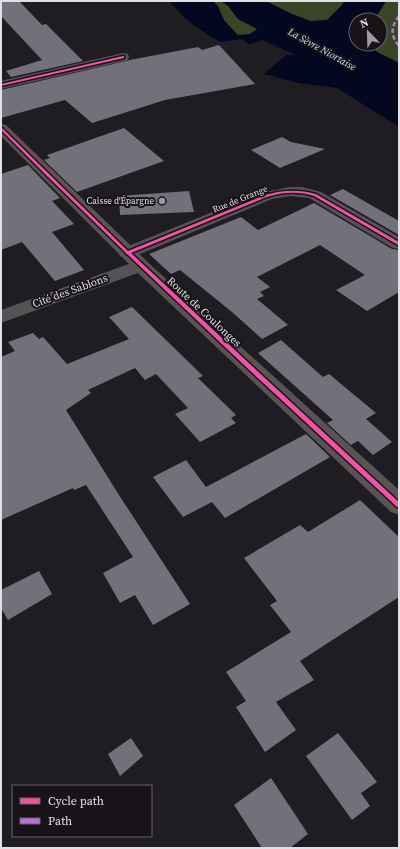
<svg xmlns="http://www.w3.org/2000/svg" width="400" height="849" viewBox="0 0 400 849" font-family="'Source Serif 4',serif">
<rect width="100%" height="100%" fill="#1f1d21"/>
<path fill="#3b4427" d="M169,1H399V63L377,52L371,44H380V20L311,21L235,37L203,32L177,11Z"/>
<path fill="#03071f" d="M169,1H213L218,6L224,20L238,35L250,34L257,29L238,19L228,6L221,1H266L292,14L311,21L327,20L343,4L344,1H386C375,19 377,20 356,20V44H371L377,52L399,63V127L337,88L299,83L264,74L286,55H295L263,40L249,44L242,39L220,42C201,31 183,19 169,1Z"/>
<g fill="#72717b">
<path d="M1,1H19L42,25L46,24L83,61L11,77L6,71L42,60L1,16Z"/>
<path d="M219,45L255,84L165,100L92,123L65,100L1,118V90L130,60L198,47L202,50Z"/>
<path d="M124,128L164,161L77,192L44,160L50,158L47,155Z"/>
<path d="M282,137L291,142L325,149L280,168L251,150Z"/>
<path d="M28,165L60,198L52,201L74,224L52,232L84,270L55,281L22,242L1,250V174Z"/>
<path d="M343,189L399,221V235L330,195Z"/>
<path d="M189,191L194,212L120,215L119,196Z"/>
<path d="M314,203L392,249L399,250V292L367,311L336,290L365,275L320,245L257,277L270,287L260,292L264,296L257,299L288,325L262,339L232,312L180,270L171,274L149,254L241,217L258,230Z"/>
<path d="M132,307L203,376L198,378L236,415L231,418L236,423L200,442L175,414L188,408L156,374L145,380L135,368L88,390L91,393L66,410L119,495L190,604L153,625L135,595L120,603L103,573L133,557L86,485L74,490L73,488L1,520V357L15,351L8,342L33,333L39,339L43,337L67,364L129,339L109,317Z"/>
<path d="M281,340L323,377L329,374L376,413L366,419L392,442L373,455L358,441L351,445L327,423L333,420L258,353Z"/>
<path d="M306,434L330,457L225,518L212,502L183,517L153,477L186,460L206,487Z"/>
<path d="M360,500L399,537V597L300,661L314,680L276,702L296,730L265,752L236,707L246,701L226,672L291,632L270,605L277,601L244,558L300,525L308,532Z"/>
<path d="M39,571L52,594L8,620L1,608V590Z"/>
<path d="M338,733L377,782L361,793L370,806L352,820L306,756Z"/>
<path d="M131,738L143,756L120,776L108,754Z"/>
<path d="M271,778L308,834L290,848H262L234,805Z"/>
</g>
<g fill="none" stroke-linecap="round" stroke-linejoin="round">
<g fill="#555356" fill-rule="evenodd">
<path d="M123,53L128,54L129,57L128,60L1,89V81Z"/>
<path d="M290,187H302L321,192L399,237V249L393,248L309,198L290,196L272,199L133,257L127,258L121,257L118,253L121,249L260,193Z"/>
<path d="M140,260L146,262L149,266L146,270L1,323V310Z"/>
</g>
<path fill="#595453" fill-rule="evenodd" d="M1,124L6,125L154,268L399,490V515L391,512L141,276L1,136Z"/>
<path stroke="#b673d3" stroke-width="2.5" stroke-dasharray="4.5 2.5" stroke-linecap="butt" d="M399,16C391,27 390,35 399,46"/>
<g stroke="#171318" stroke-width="3">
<g id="cycleway">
<path d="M123,56H124V58L1,86V84Z"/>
<path d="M1,127L128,251L265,195C283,190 297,189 316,194L399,242V245H398L314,196C298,191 283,192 267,197L131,253L250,364L399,502V507H397L246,367L127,254H126L125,252L48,177L1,130Z"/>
</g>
</g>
<use href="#cycleway" fill="#f153a3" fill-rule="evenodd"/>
</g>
<circle fill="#9e9ca0" stroke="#171318" stroke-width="1.5" cx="162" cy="201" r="4"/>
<g text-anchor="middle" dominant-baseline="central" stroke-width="4" stroke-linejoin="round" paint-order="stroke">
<g font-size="9" fill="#e2e0e4" stroke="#171318">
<text transform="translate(240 199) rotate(-22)">Rue de Grange</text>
</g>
<g font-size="9" fill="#e2e0e4" stroke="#171318" text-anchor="end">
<text x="154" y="201">Caisse d'Épargne</text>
</g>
<g font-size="10" font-style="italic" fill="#d1e0f7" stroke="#171318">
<text transform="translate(322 49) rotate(29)">La Sèvre Niortaise</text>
</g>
<g font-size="11" fill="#e2e0e4" stroke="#171318">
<text transform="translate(70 291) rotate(-20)">Cité des Sablons</text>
<text transform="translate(204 312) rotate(43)">Route de Coulonges</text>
</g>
</g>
<rect width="400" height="849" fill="none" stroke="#e2e0e4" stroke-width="4"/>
<rect x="12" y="785" width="140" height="52" fill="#171318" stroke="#68656a"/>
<rect x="20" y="798" width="20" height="6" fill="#f153a3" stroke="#68656a"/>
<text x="48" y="805" font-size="12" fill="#e2e0e4">Cycle path</text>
<rect x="20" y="818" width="20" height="6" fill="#b673d3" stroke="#68656a"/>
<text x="48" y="825" font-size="12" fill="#e2e0e4">Path</text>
<g transform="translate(368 32) rotate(337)"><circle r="19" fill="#171318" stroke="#68656a"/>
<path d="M0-3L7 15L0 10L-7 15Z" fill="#9e9ca0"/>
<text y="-6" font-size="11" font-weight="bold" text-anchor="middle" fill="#e2e0e4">N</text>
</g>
</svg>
